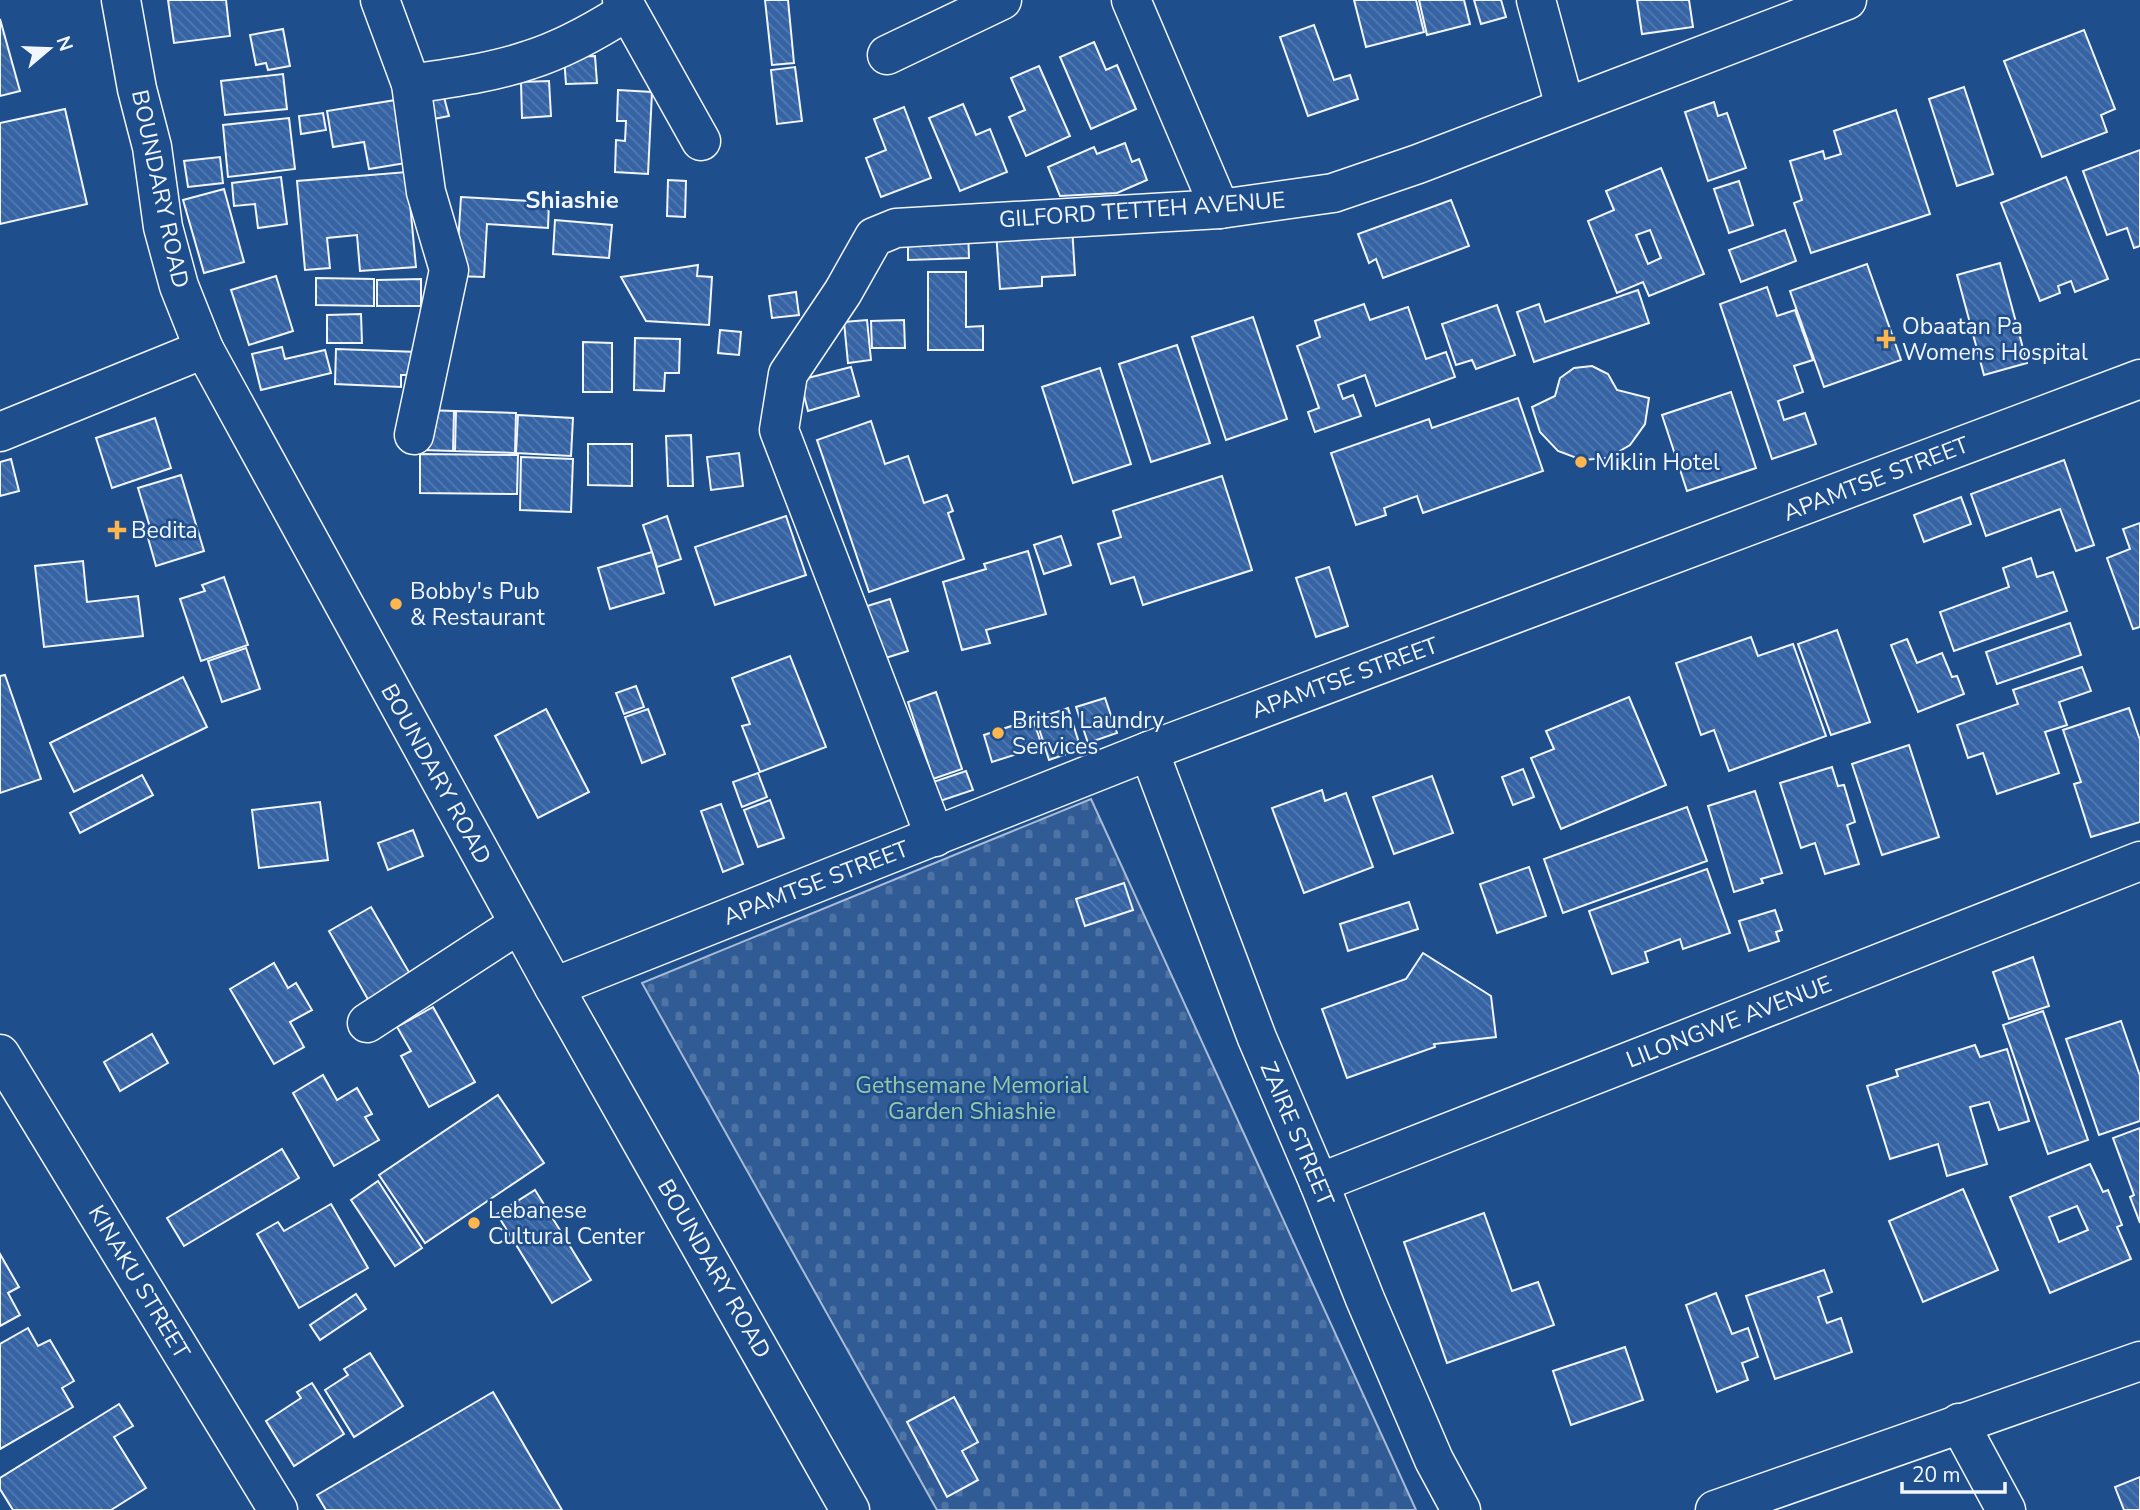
<svg xmlns="http://www.w3.org/2000/svg" width="2140" height="1510" viewBox="0 0 2140 1510" font-family="'Nunito Sans',sans-serif">
<defs>
<pattern id="cemetery-stones" width="16" height="16" patternUnits="userSpaceOnUse" patternTransform="scale(1.75)"><rect width="16" height="16" fill="#305b95"/><path d="M2 7V4a2 2 0 0 1 4 0v3zM10 15v-3a2 2 0 0 1 4 0v3z" fill="#4e73a5"/></pattern>
<pattern id="building-back-hatch" width="6" height="6" patternUnits="userSpaceOnUse" patternTransform="scale(1.75)"><rect width="6" height="6" fill="#3563a3"/><path d="M-1 5l2 2M0 0l6 6M5-1l2 2" fill="none" stroke="#537ab1"/></pattern>
</defs>
<rect width="100%" height="100%" fill="#1f4e8c"/>
<path fill="url(#cemetery-stones)" stroke="#a8bbd7" stroke-width="2" d="M1091,799L1416,1510H937L642,983Z"/>
<g fill="url(#building-back-hatch)" stroke="#f2f6ff" stroke-width="2" fill-rule="evenodd">
<path d="M168,0H226L230,36L174,43Z"/>
<path d="M765,0H788L794,63L772,65Z"/>
<path d="M1354,0H1416L1424,32L1366,47Z"/>
<path d="M1419,0H1464L1470,24L1427,35Z"/>
<path d="M1474,0H1501L1506,17L1481,24Z"/>
<path d="M1637,0H1689L1693,27L1642,34Z"/>
<path d="M0,19L20,91L0,96Z"/>
<path d="M1314,25L1334,80L1350,75L1358,99L1308,116L1280,37Z"/>
<path d="M283,29L290,66L268,70L266,63L256,65L250,35Z"/>
<path d="M2084,30L2115,109L2101,115L2107,132L2042,157L2004,61Z"/>
<path d="M1094,42L1106,70L1117,65L1136,109L1091,129L1060,57Z"/>
<path d="M595,56L597,83L566,84L564,57Z"/>
<path d="M1039,66L1070,136L1026,156L1009,117L1025,110L1011,78Z"/>
<path d="M795,67L802,121L777,124L771,70Z"/>
<path d="M283,74L287,109L225,115L221,81Z"/>
<path d="M549,81L551,116L522,118L521,82Z"/>
<path d="M441,86L449,116L429,120L423,90Z"/>
<path d="M1964,87L1993,174L1957,186L1929,99Z"/>
<path d="M618,90L652,92L648,174L615,172L616,140L625,141L626,121H617Z"/>
<path d="M402,99L412,162L369,169L364,142L333,147L327,111Z"/>
<path d="M1714,102L1718,116L1727,113L1746,168L1708,181L1685,112Z"/>
<path d="M963,104L976,135L990,129L1007,172L960,191L929,118Z"/>
<path d="M904,107L931,178L881,197L866,158L886,150L874,119Z"/>
<path d="M65,109L87,204L0,224V123Z"/>
<path d="M1896,110L1930,214L1811,253L1794,203L1802,200L1790,161L1823,151L1825,159L1841,154L1834,131Z"/>
<path d="M323,113L326,130L301,134L299,116Z"/>
<path d="M289,118L295,169L228,177L223,125Z"/>
<path d="M1125,143L1132,162L1139,159L1147,180L1117,193L1060,196L1048,167L1094,147L1097,154Z"/>
<path d="M2140,150V246L2134,248L2127,228L2107,235L2083,171Z"/>
<path d="M220,157L223,183L188,187L184,161Z"/>
<path d="M1661,168L1704,274L1649,296L1643,282L1617,293L1588,221L1614,210L1606,191ZM1650,230L1661,258L1648,264L1636,235Z"/>
<path d="M407,172L416,267L360,271L357,235L327,238L330,268L305,270L297,181Z"/>
<path d="M281,177L287,224L258,228L255,204L234,206L232,183Z"/>
<path d="M2066,177L2108,279L2075,292L2071,281L2058,286L2060,293L2040,301L2001,203Z"/>
<path d="M668,180L686,181L685,217L667,216Z"/>
<path d="M1739,181L1753,225L1729,233L1714,189Z"/>
<path d="M224,189L244,262L204,273L183,200Z"/>
<path d="M461,197L549,202L548,228L487,224L484,277L456,276Z"/>
<path d="M1451,200L1469,246L1383,278L1376,259L1369,263L1358,234Z"/>
<path d="M555,220L612,225L609,258L553,254Z"/>
<path d="M1072,226L1075,275L1042,277V286L1000,289L996,231Z"/>
<path d="M968,230L969,258L908,260V232Z"/>
<path d="M1785,230L1796,261L1741,282L1729,250Z"/>
<path d="M2000,263L2027,363L1984,375L1957,275Z"/>
<path d="M1867,264L1901,360L1824,387L1790,291Z"/>
<path d="M698,265L697,276L712,277L709,325L646,321L621,277Z"/>
<path d="M928,272H966V327L983,326V350H928Z"/>
<path d="M276,276L293,331L249,345L231,290Z"/>
<path d="M316,278L374,279V306L316,305Z"/>
<path d="M421,279V306H377V280Z"/>
<path d="M1767,287L1777,316L1795,310L1813,360L1794,366L1803,392L1778,401L1784,420L1805,413L1816,444L1772,459L1720,304Z"/>
<path d="M1638,290L1649,323L1534,362L1517,312L1539,304L1545,322Z"/>
<path d="M796,292L799,315L772,318L769,296Z"/>
<path d="M1364,304L1370,320L1408,307L1426,359L1446,352L1455,377L1376,406L1365,375L1338,385L1343,399L1353,395L1361,416L1315,432L1308,412L1319,408L1297,346L1320,337L1315,321Z"/>
<path d="M1497,305L1515,355L1476,369L1472,360L1456,365L1442,324Z"/>
<path d="M361,314L362,343H327V315Z"/>
<path d="M1253,317L1287,419L1226,440L1192,337Z"/>
<path d="M867,320L871,360L848,363L844,322Z"/>
<path d="M904,320L905,348H872L871,321Z"/>
<path d="M720,330L741,332L739,355L718,353Z"/>
<path d="M635,338L680,339L679,373H665L664,391L634,390Z"/>
<path d="M583,342L612,343V392H583Z"/>
<path d="M1177,345L1210,443L1151,462L1119,364Z"/>
<path d="M282,347L285,359L325,350L331,373L261,390L252,354Z"/>
<path d="M336,349L418,352L417,375H401V387L335,384Z"/>
<path d="M1592,366L1608,374L1617,390L1649,398L1645,424L1630,445L1608,458L1582,460L1558,451L1540,432L1532,407L1555,396L1560,378L1574,368Z"/>
<path d="M851,367L859,396L808,411L800,380Z"/>
<path d="M1100,368L1131,464L1073,483L1042,387Z"/>
<path d="M1731,392L1756,468L1687,491L1662,415Z"/>
<path d="M1518,398L1543,471L1423,513L1417,496L1384,508L1386,515L1356,525L1331,453L1429,419L1432,428Z"/>
<path d="M425,410L454,411L453,451L423,450Z"/>
<path d="M456,411L516,413L515,453L455,451Z"/>
<path d="M518,415L573,418L571,456L516,453Z"/>
<path d="M155,418L171,468L112,488L96,438Z"/>
<path d="M871,421L885,464L908,456L924,503L947,495L953,511L948,513L964,559L869,592L817,440Z"/>
<path d="M691,435L693,486H668L666,436Z"/>
<path d="M588,444H632V486L588,485Z"/>
<path d="M739,453L743,486L711,490L707,457Z"/>
<path d="M420,454L518,455L517,494L420,493Z"/>
<path d="M521,457L573,459L571,512L520,510Z"/>
<path d="M11,459L19,491L0,496V462Z"/>
<path d="M2064,460L2094,545L2076,551L2060,509L1986,536L1971,494Z"/>
<path d="M181,475L204,551L156,566L148,538L153,537L138,488Z"/>
<path d="M1222,476L1252,570L1143,605L1134,577L1111,584L1098,544L1121,537L1113,511Z"/>
<path d="M1961,497L1971,524L1924,542L1914,515Z"/>
<path d="M667,516L681,559L657,567L643,525Z"/>
<path d="M786,516L806,575L715,605L695,547Z"/>
<path d="M2140,523V627L2133,629L2107,558L2130,549L2123,529Z"/>
<path d="M1061,536L1071,565L1044,574L1034,545Z"/>
<path d="M1028,551L1046,614L986,630L990,643L962,650L943,582L986,569L984,564Z"/>
<path d="M652,552L664,593L610,609L598,568Z"/>
<path d="M2031,558L2037,577L2053,572L2067,611L1954,651L1940,612L2009,587L2003,568Z"/>
<path d="M83,561L87,602L138,596L143,636L44,647L35,566Z"/>
<path d="M1329,567L1348,626L1316,637L1296,578Z"/>
<path d="M224,577L248,645L201,661L180,599L205,591L202,585Z"/>
<path d="M890,599L908,651L879,660L861,608Z"/>
<path d="M2070,623L2081,655L1997,684L1986,652Z"/>
<path d="M1837,630L1870,722L1831,735L1798,644Z"/>
<path d="M1751,637L1758,656L1793,644L1826,736L1729,771L1714,730L1701,735L1676,663Z"/>
<path d="M1907,639L1917,663L1942,653L1952,677L1957,676L1964,694L1918,712L1891,645Z"/>
<path d="M246,648L260,689L222,702L208,661Z"/>
<path d="M790,656L826,747L760,772L742,726L750,724L732,678Z"/>
<path d="M2082,667L2091,691L2059,702L2067,725L2045,732L2059,773L1997,794L1983,753L1968,758L1957,725L2018,704L2013,690Z"/>
<path d="M5,675L41,779L0,793V676Z"/>
<path d="M183,677L207,727L74,792L50,743Z"/>
<path d="M636,686L644,707L624,714L616,693Z"/>
<path d="M936,692L962,769L933,779L908,702Z"/>
<path d="M1629,697L1666,785L1561,829L1531,758L1554,749L1546,731Z"/>
<path d="M1105,698L1117,733L1088,743L1076,707Z"/>
<path d="M1068,708L1081,749L1049,760L1036,719Z"/>
<path d="M2129,708L2140,740V822L2091,837L2074,784L2081,782L2063,730Z"/>
<path d="M546,709L589,792L538,818L495,736Z"/>
<path d="M648,709L665,754L642,763L625,717Z"/>
<path d="M1033,719L1042,746L992,762L984,735Z"/>
<path d="M1909,745L1939,837L1882,855L1852,764Z"/>
<path d="M1832,767L1838,786L1844,785L1855,822L1847,825L1859,864L1825,874L1815,843L1801,848L1780,783Z"/>
<path d="M1523,769L1534,797L1513,805L1502,777Z"/>
<path d="M966,771L973,790L940,801L933,782Z"/>
<path d="M758,773L767,797L742,807L733,782Z"/>
<path d="M142,775L153,795L80,833L70,813Z"/>
<path d="M1432,776L1453,833L1394,854L1373,797Z"/>
<path d="M1322,790L1325,801L1346,793L1373,867L1304,893L1272,808Z"/>
<path d="M1755,791L1782,873L1761,879L1763,883L1734,892L1708,806Z"/>
<path d="M770,800L784,838L758,847L744,810Z"/>
<path d="M320,802L328,860L259,868L252,810Z"/>
<path d="M721,804L743,864L723,872L701,811Z"/>
<path d="M1687,807L1707,861L1563,913L1544,859Z"/>
<path d="M413,830L423,856L388,870L378,843Z"/>
<path d="M1529,867L1546,916L1497,933L1480,884Z"/>
<path d="M1707,869L1730,933L1683,949L1680,939L1645,952L1648,962L1612,974L1589,911Z"/>
<path d="M1124,883L1133,910L1085,926L1076,899Z"/>
<path d="M1409,902L1418,929L1348,951L1340,924Z"/>
<path d="M371,907L413,979L370,1003L329,931Z"/>
<path d="M1775,910L1782,930L1776,932L1779,941L1749,951L1739,921Z"/>
<path d="M1423,953L1491,996L1496,1037L1434,1044L1435,1047L1347,1078L1322,1009L1406,979Z"/>
<path d="M2033,957L2049,1006L2009,1019L1993,972Z"/>
<path d="M274,963L288,988L296,983L312,1010L290,1022L304,1047L274,1064L230,989Z"/>
<path d="M433,1007L475,1082L429,1107L401,1056L411,1051L397,1027Z"/>
<path d="M2043,1011L2088,1140L2048,1154L2003,1025Z"/>
<path d="M2121,1021L2140,1076V1121L2099,1135L2066,1039Z"/>
<path d="M152,1034L168,1063L120,1091L104,1062Z"/>
<path d="M1975,1045L1980,1057L2007,1049L2029,1121L1999,1130L1989,1102L1970,1107L1987,1164L1947,1176L1938,1144L1890,1159L1867,1086L1898,1076L1896,1070Z"/>
<path d="M323,1075L337,1100L357,1088L372,1114L365,1117L379,1140L334,1166L293,1093Z"/>
<path d="M498,1095L544,1163L425,1243L379,1175Z"/>
<path d="M2140,1128V1223L2130,1197L2134,1195L2113,1138Z"/>
<path d="M282,1149L299,1178L184,1246L167,1218Z"/>
<path d="M2090,1164L2103,1192L2108,1190L2122,1225L2117,1227L2131,1259L2050,1293L2010,1197ZM2077,1206L2088,1230L2059,1242L2049,1217Z"/>
<path d="M378,1181L422,1248L395,1266L351,1200Z"/>
<path d="M1963,1189L1998,1270L1923,1302L1889,1221Z"/>
<path d="M535,1190L591,1280L552,1303L497,1214Z"/>
<path d="M331,1204L368,1268L299,1308L257,1234L278,1222L284,1231Z"/>
<path d="M1484,1213L1512,1291L1538,1282L1554,1325L1447,1363L1404,1242Z"/>
<path d="M0,1254L19,1287L8,1293L20,1315L0,1326Z"/>
<path d="M1824,1270L1832,1292L1818,1297L1827,1323L1841,1318L1852,1352L1775,1379L1746,1296Z"/>
<path d="M1716,1293L1732,1334L1748,1328L1758,1357L1742,1363L1748,1380L1717,1392L1686,1305Z"/>
<path d="M356,1294L366,1309L320,1340L310,1325Z"/>
<path d="M28,1328L38,1346L50,1340L74,1381L62,1388L73,1407L0,1449V1344Z"/>
<path d="M1625,1347L1643,1400L1571,1425L1553,1371Z"/>
<path d="M370,1353L403,1406L354,1437L325,1390L348,1375L344,1369Z"/>
<path d="M312,1383L344,1434L294,1466L266,1421L301,1398L297,1392Z"/>
<path d="M493,1392L562,1510H326L317,1495Z"/>
<path d="M954,1397L978,1442L962,1451L978,1480L947,1497L907,1422Z"/>
<path d="M119,1404L133,1426L114,1437L146,1488L111,1510H13L0,1489V1478Z"/>
<path d="M2140,1477V1510H2124L2115,1487Z"/>
</g>
<g fill="none" stroke-linecap="round" stroke-linejoin="round">
<g stroke="#f2f6ff" stroke-width="41">
<g id="minor">
<path d="M380,0L411,84L426,192L449,270L414,435"/>
<path d="M622,0L701,141"/>
<path d="M1131,0L1220,209"/>
<path d="M1536,0L1565,107"/>
<path d="M887,55L1002,0"/>
<path d="M411,84C450,78 491,73 529,60C564,49 596,31 627,11"/>
<path d="M0,432L204,349"/>
<path d="M1149,751L1257,1038L1319,1183L1365,1299L1434,1460L1461,1510"/>
<path d="M935,837L779,430L788,374L843,292L874,237L896,228L1220,209L1333,193L1418,164L1847,0"/>
<path d="M554,987L1149,751L2140,379"/>
<path d="M367,1023L519,924"/>
<path d="M0,1054L278,1510"/>
<path d="M1319,1183L2140,861"/>
<path d="M1959,1423L2006,1510"/>
<path d="M1715,1510L2140,1361"/>
</g>
</g>
<g stroke="#f2f6ff" stroke-width="41">
<path id="major" d="M121,0L137,89L152,147L163,227L179,286L204,349L554,987L850,1510"/>
</g>
<use href="#minor" stroke="#1f4e8c" stroke-width="38"/>
<use href="#major" stroke="#1f4e8c" stroke-width="38"/>
</g>
<g fill="#ffb74d" stroke="#1f4e8c" stroke-width="2.5">
<path d="M1882.5 328.5h7v7h7v7h-7v7h-7v-7h-7v-7h7z"/>
<circle cx="1581" cy="462" r="7"/>
<path d="M113.5 519.5h7v7h7v7h-7v7h-7v-7h-7v-7h7z"/>
<circle cx="396" cy="604" r="7"/>
<circle cx="998" cy="733" r="7"/>
<circle cx="474" cy="1223" r="7"/>
</g>
<g text-anchor="middle" dominant-baseline="central" stroke-width="5" stroke-linejoin="round" paint-order="stroke">
<g font-size="23" fill="#f2f6ff" stroke="#1f4e8c">
<text transform="translate(160 189) rotate(78)">BOUNDARY ROAD</text>
<text transform="translate(1142 210) rotate(-4)">GILFORD TETTEH AVENUE</text>
<text transform="translate(1876 479) rotate(-21)">APAMTSE STREET</text>
<text transform="translate(1345 678) rotate(-20)">APAMTSE STREET</text>
<text transform="translate(436 774) rotate(61)">BOUNDARY ROAD</text>
<text transform="translate(816 883) rotate(-21)">APAMTSE STREET</text>
<text transform="translate(1729 1022) rotate(-21)">LILONGWE AVENUE</text>
<text transform="translate(1297 1134) rotate(67)">ZAIRE STREET</text>
<text transform="translate(714 1269) rotate(60)">BOUNDARY ROAD</text>
<text transform="translate(139 1282) rotate(59)">KINAKU STREET</text>
</g>
<g font-size="23" fill="#f2f6ff" stroke="#1f4e8c" text-anchor="start">
<text x="1902" y="326">Obaatan Pa<tspan x="1902" dy="26">Womens Hospital</tspan></text>
<text x="1595" y="462">Miklin Hotel</text>
<text x="131" y="530">Bedita</text>
<text x="410" y="591">Bobby's Pub<tspan x="410" dy="26">&amp; Restaurant</tspan></text>
<text x="1012" y="720">Britsh Laundry<tspan x="1012" dy="26">Services</tspan></text>
<text x="488" y="1210">Lebanese<tspan x="488" dy="26">Cultural Center</tspan></text>
</g>
<g font-size="23" fill="#97c8a6" stroke="#1f4e8c">
<text x="972" y="1085">Gethsemane Memorial<tspan x="972" dy="26">Garden Shiashie</tspan></text>
</g>
<g font-size="24" font-weight="bold" fill="#f2f6ff" stroke="#1f4e8c">
<text x="572" y="200">Shiashie</text>
</g>
</g>
<g transform="translate(49 49) rotate(71)" stroke="#1f4e8c" stroke-width="5" paint-order="stroke">
<path d="M0-5L12 26L0 18L-12 26Z" fill="#f2f6ff"/>
<text y="-10" font-size="19" font-weight="bold" text-anchor="middle" fill="#f2f6ff">N</text>
</g>
<path d="M1902 1482v10h103v-10" fill="none" stroke="#f2f6ff" stroke-width="3.5"/>
<text x="1912" y="1482" font-size="21" fill="#f2f6ff" stroke="#1f4e8c" stroke-width="5" paint-order="stroke">20 m</text>
</svg>
